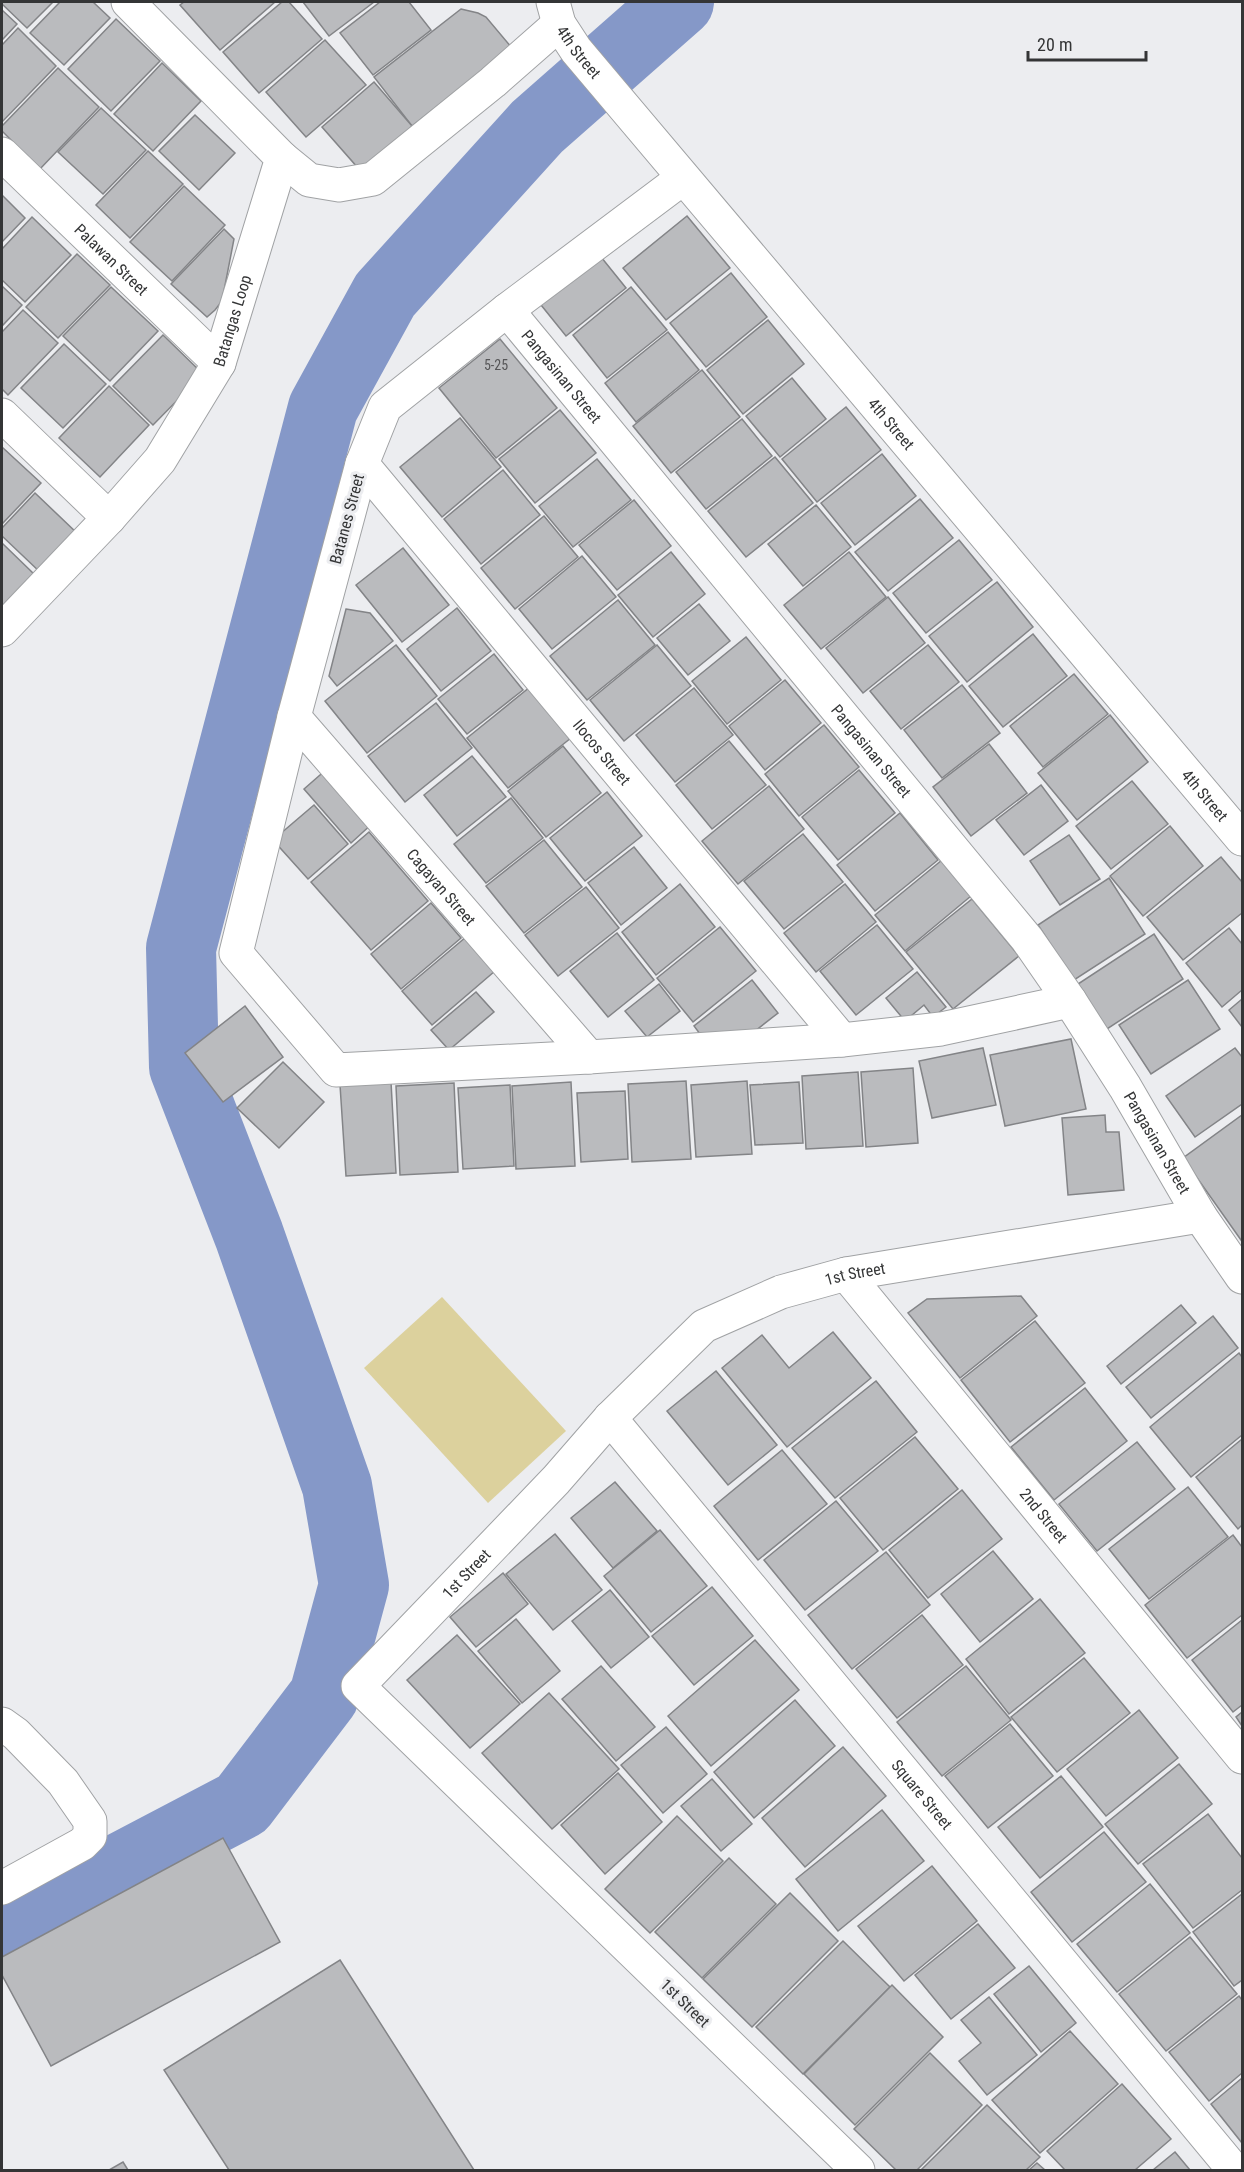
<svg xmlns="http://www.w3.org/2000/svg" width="1244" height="2172" viewBox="0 0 1244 2172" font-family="'Roboto Condensed',sans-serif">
<rect width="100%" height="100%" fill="#ecedf0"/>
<path fill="#dcd19d" d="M442,1297L566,1431L488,1503L364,1368Z"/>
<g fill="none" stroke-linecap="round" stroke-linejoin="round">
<path stroke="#8598c8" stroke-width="70" d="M2,1930L242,1804L324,1696L354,1585L337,1486L249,1235L184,1067L181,948L323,408L385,295L537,127L679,2"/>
</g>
<g fill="#babbbe" stroke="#838487" stroke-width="1.5">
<path d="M2,2H53L27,28L2,4Z"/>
<path d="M60,2H93L110,18L64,65L30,33Z"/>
<path d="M184,2H275L220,50L180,5Z"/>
<path d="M282,2H289L322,39L259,93L223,52Z"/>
<path d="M303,2H374L329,36Z"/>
<path d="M380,2H409L431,30L373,75L340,33Z"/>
<path d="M461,9L478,13L486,17L512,48L412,126L374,77Z"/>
<path d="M2,10L17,24L2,40Z"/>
<path d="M116,19L160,61L111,111L68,69Z"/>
<path d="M18,28L56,66L2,122V45Z"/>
<path d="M325,40L366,85L306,137L266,92Z"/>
<path d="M162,63L201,101L153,151L114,114Z"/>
<path d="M58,68L99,107L40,169L2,131V126Z"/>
<path d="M374,82L412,126L366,177L322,127Z"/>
<path d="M101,108L146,150L103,194L58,152Z"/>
<path d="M195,115L235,153L199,190L159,151Z"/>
<path d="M148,151L183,184L130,238L96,205Z"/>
<path d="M184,186L225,225L172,281L130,242Z"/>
<path d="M2,195L25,218L2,242Z"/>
<path d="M687,216L730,268L666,320L623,268Z"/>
<path d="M32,217L71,255L25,302L2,280V249Z"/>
<path d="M224,229L234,239L222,301L215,310L207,317L171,284Z"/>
<path d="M593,247L626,288L566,336L533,295Z"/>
<path d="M77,254L110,285L58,338L26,307Z"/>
<path d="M731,273L767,317L706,367L670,323Z"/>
<path d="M2,286L22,305L2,326Z"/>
<path d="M111,287L158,331L110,381L63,336Z"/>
<path d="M631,287L667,330L607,378L573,335Z"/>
<path d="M23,310L58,343L8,395L2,389V332Z"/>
<path d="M768,320L804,364L743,414L707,370Z"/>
<path d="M668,332L699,370L636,422L605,383Z"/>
<path d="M163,335L203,374L153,425L113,386Z"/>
<path d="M500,339L557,408L496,458L439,388Z"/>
<path d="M64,344L106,384L63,428L21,388Z"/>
<path d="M702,370L740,417L671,473L633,426Z"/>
<path d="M792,378L826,419L780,457L746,416Z"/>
<path d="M109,386L149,425L100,477L59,438Z"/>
<path d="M846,407L881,450L817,502L782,459Z"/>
<path d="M560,410L596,453L535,503L499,459Z"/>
<path d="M460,418L501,467L442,517L400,467Z"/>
<path d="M742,419L772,456L706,509L676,472Z"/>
<path d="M2,447L41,483L2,524Z"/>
<path d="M882,454L916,496L855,545L821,503Z"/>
<path d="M775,457L813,503L746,557L708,511Z"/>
<path d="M597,459L631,500L573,547L539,506Z"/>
<path d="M503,470L540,515L481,564L444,519Z"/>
<path d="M35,493L79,535L42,574L2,536V528Z"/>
<path d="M920,499L953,538L888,591L855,552Z"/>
<path d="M634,500L671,546L617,590L579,545Z"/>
<path d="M816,505L851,547L803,586L768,544Z"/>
<path d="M544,516L578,557L515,609L481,568Z"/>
<path d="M959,540L992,580L926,633L893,593Z"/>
<path d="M2,543L35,575L2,610Z"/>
<path d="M403,548L449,605L402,642L356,585Z"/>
<path d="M671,552L705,594L653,637L618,595Z"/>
<path d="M849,552L886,597L821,649L784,605Z"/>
<path d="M582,556L616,597L552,649L519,609Z"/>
<path d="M997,582L1033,627L967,682L929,636Z"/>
<path d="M888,597L925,643L863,693L826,648Z"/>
<path d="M618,600L655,645L587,700L550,656Z"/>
<path d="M699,604L730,641L688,675L657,638Z"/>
<path d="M457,608L491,651L441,691L407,649Z"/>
<path d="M346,609L370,613L393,641L337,686L329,676Z"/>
<path d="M1033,634L1067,676L1003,727L969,686Z"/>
<path d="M746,637L781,680L727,724L692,681Z"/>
<path d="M396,645L437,696L367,753L325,701Z"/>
<path d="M657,645L691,686L624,741L590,700Z"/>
<path d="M928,645L959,682L901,729L870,691Z"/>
<path d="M494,654L523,690L467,734L438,699Z"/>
<path d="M1074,674L1108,714L1043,767L1010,726Z"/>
<path d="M785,680L821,723L765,770L729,726Z"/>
<path d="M962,685L1000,733L942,778L904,730Z"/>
<path d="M530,687L571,738L508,788L467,738Z"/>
<path d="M694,688L733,735L675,782L636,735Z"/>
<path d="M436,703L472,748L405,802L368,756Z"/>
<path d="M1110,715L1148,762L1077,820L1038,773Z"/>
<path d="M824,725L859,767L799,816L765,774Z"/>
<path d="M729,741L766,785L712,829L676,785Z"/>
<path d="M989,744L1027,793L971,836L933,787Z"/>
<path d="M563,746L601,793L546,837L508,791Z"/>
<path d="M472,756L506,797L457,836L424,795Z"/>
<path d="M328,768L374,822L351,843L304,789Z"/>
<path d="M859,770L895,813L838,860L802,817Z"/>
<path d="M1132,781L1168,824L1111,869L1076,826Z"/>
<path d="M1041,785L1068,821L1024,855L996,820Z"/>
<path d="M769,786L804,829L738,884L702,841Z"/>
<path d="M607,792L642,836L585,881L550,838Z"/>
<path d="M511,798L543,838L486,883L454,844Z"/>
<path d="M314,805L348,844L308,879L273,840Z"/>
<path d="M900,813L938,860L875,911L837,865Z"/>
<path d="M1170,826L1203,866L1143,916L1110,876Z"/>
<path d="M369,832L428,901L371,950L311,882Z"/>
<path d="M803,834L843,882L784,929L744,881Z"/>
<path d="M1069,835L1100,879L1060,905L1030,861Z"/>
<path d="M544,840L582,887L524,933L486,886Z"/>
<path d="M634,847L667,888L621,925L588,883Z"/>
<path d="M1221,857L1242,882V913L1183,960L1147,917Z"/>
<path d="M942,860L971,896L905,951L875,915Z"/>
<path d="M1109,878L1145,934L1074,980L1038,925Z"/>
<path d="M680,884L715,927L656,975L622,932Z"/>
<path d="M845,884L876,922L816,972L784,933Z"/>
<path d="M586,887L619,928L558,976L525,935Z"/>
<path d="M972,899L1019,956L953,1009L906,952Z"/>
<path d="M431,903L461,938L401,989L371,954Z"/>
<path d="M877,925L913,969L856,1015L820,971Z"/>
<path d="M720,927L756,971L693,1022L657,978Z"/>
<path d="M1229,928L1242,944V990L1222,1007L1186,963Z"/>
<path d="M617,933L654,980L608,1017L570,971Z"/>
<path d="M1154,934L1183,979L1107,1029L1078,984Z"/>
<path d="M466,937L495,971L432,1025L402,991Z"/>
<path d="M917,972L946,1007L933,1017L924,1005L905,1021L886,998Z"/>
<path d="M752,980L778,1013L755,1031L700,1034L694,1026Z"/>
<path d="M1188,980L1220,1029L1151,1074L1119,1025Z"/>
<path d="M659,984L680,1011L647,1037L625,1011Z"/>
<path d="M476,992L494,1012L449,1050L431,1030Z"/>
<path d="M1242,999V1027L1229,1010Z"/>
<path d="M245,1006L283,1057L223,1102L185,1053Z"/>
<path d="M1071,1039L1086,1109L1005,1126L990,1055Z"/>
<path d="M983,1048L996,1105L932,1118L919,1061Z"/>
<path d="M1235,1048L1242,1057V1104L1195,1137L1166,1096Z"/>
<path d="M283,1062L324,1102L279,1148L237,1108Z"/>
<path d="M913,1068L918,1143L866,1147L861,1072Z"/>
<path d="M858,1072L863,1146L806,1149L802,1076Z"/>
<path d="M686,1081L691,1159L632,1162L628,1084Z"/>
<path d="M747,1081L752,1154L696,1157L691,1085Z"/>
<path d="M391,1082L396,1173L346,1176L340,1085Z"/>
<path d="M571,1082L575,1166L516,1169L512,1086Z"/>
<path d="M799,1082L803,1143L755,1145L750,1085Z"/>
<path d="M454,1083L458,1172L400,1175L396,1086Z"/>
<path d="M510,1085L514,1166L463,1169L458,1088Z"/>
<path d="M625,1091L628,1159L581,1162L577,1093Z"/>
<path d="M1105,1115L1106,1132H1119L1124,1190L1068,1195L1062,1118Z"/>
<path d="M1242,1115V1239L1241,1240L1183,1158Z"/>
<path d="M1021,1296L1037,1316L960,1378L908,1313L927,1299Z"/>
<path d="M1181,1305L1196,1323L1121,1384L1107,1366Z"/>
<path d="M1213,1316L1238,1348L1151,1418L1126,1387Z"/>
<path d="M1035,1321L1085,1383L1010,1442L961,1380Z"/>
<path d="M833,1332L871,1378L787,1447L722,1368L762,1335L789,1368Z"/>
<path d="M1239,1353L1242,1357V1435L1191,1477L1150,1427Z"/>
<path d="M716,1371L777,1445L728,1485L667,1411Z"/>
<path d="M876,1381L917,1432L835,1498L792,1448Z"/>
<path d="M1085,1388L1127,1441L1054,1500L1011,1447Z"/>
<path d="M915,1437L958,1489L883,1550L840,1498Z"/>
<path d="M1242,1439V1525L1238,1529L1196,1477Z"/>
<path d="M1137,1442L1175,1489L1097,1551L1059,1504Z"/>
<path d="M782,1450L827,1504L758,1560L714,1506Z"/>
<path d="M615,1482L657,1531L613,1568L571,1518Z"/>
<path d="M1188,1487L1228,1537L1149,1599L1109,1549Z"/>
<path d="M962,1490L1002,1539L928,1598L889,1550Z"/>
<path d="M836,1501L878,1551L805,1610L764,1560Z"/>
<path d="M660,1530L707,1586L651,1632L604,1576Z"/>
<path d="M555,1534L602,1590L553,1630L506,1574Z"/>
<path d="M1233,1535L1242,1547V1615L1187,1658L1145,1605Z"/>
<path d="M993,1551L1033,1599L980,1642L941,1594Z"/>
<path d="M886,1552L930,1605L852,1669L808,1615Z"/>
<path d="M503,1573L528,1604L476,1647L450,1617Z"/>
<path d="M712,1587L753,1636L694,1685L652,1636Z"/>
<path d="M610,1590L649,1637L611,1668L572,1621Z"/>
<path d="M1040,1599L1085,1653L1009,1714L966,1659Z"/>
<path d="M922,1615L963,1665L897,1718L856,1669Z"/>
<path d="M516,1619L560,1671L522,1703L478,1651Z"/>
<path d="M1242,1620V1705L1233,1712L1192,1660Z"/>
<path d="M457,1635L520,1704L470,1748L407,1680Z"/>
<path d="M755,1640L799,1690L711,1766L668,1716Z"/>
<path d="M1084,1658L1130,1713L1057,1772L1011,1717Z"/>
<path d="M601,1666L655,1727L616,1761L562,1699Z"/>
<path d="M966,1666L1011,1720L942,1776L897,1722Z"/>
<path d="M549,1693L619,1769L552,1829L482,1753Z"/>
<path d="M795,1700L835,1746L754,1818L714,1772Z"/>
<path d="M1139,1710L1178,1758L1106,1816L1067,1769Z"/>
<path d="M1242,1712V1726L1236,1717Z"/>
<path d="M1010,1724L1053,1776L988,1828L945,1776Z"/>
<path d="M666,1727L707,1774L663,1813L621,1765Z"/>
<path d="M843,1747L886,1796L805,1867L762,1818Z"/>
<path d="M1179,1764L1212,1804L1138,1864L1105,1824Z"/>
<path d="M618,1773L662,1822L605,1874L561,1825Z"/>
<path d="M1061,1776L1103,1827L1040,1878L998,1827Z"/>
<path d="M712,1779L752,1824L721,1851L681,1806Z"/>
<path d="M882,1810L924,1861L838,1931L796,1879Z"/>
<path d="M1208,1814L1242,1858V1890L1193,1928L1143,1864Z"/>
<path d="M677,1816L723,1861L650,1933L605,1889Z"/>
<path d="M1104,1832L1146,1882L1072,1942L1031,1892Z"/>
<path d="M223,1838L280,1942L51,2066L2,1975V1957Z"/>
<path d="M729,1858L776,1904L702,1978L655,1932Z"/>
<path d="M932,1866L977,1921L904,1981L858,1926Z"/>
<path d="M1150,1884L1190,1933L1117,1992L1077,1944Z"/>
<path d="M790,1893L838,1941L752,2027L703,1979Z"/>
<path d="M1242,1894V1980L1234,1986L1193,1932Z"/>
<path d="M978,1924L1015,1968L951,2019L915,1975Z"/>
<path d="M1190,1937L1237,1994L1166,2051L1119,1994Z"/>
<path d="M843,1941L890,1987L803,2074L756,2027Z"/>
<path d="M340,1960L474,2170H229L164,2070Z"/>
<path d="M1029,1966L1076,2023L1041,2052L994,1994Z"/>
<path d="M892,1985L943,2037L855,2125L804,2074Z"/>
<path d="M1239,1996L1242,2000V2073L1209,2101L1169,2052Z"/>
<path d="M989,1997L1037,2055L987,2095L959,2061L981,2043L961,2020Z"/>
<path d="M1070,2031L1118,2084L1040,2153L992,2100Z"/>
<path d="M930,2053L982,2105L917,2170H896L854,2129Z"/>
<path d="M1242,2078V2143L1211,2104Z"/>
<path d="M1122,2084L1171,2139L1135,2170H1065L1047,2151Z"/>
<path d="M987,2105L1040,2157L1026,2170H921Z"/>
<path d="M1175,2152L1190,2170H1153Z"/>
<path d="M123,2162L128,2170H109Z"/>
<path d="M1037,2163L1045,2170H1029Z"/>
</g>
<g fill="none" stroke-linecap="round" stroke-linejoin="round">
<g stroke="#a0a2a4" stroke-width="35">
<g id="minor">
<path id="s1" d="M553,2L559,24L576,50L1242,839"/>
<path id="s2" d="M2,154L219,363"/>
<path d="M282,158L309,180L339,185L373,179L493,82L559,24"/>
<path d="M683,178L507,310L385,407L362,464L294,717L236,953L336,1070L589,1057L842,1040L941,1029L1070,1001"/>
<path id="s3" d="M507,310L1027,939L1070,1001L1125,1087L1200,1216L1242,1277"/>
<path d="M2,415L109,518"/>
<path id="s4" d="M362,464L842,1040"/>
<path id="s5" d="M2,630L109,518L160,460L219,363L282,158L128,2"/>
<path id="s6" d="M294,717L589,1057"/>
<path id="s7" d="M846,1274L1242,1757"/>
<path id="s8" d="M610,1418L1234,2170"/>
<path d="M2,1724L16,1734L63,1782L90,1821V1836L82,1844L2,1888"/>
<path id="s9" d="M858,2170L358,1686L556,1480L610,1418L704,1326L781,1292L846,1274L1200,1216"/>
</g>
</g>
<use href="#minor" stroke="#fff" stroke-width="33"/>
</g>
<g text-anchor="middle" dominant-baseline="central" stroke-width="6" stroke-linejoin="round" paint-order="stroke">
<g font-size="14" fill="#565658">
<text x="496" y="365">5-25</text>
</g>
<g font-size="16" fill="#343536" stroke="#ecedf0">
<text stroke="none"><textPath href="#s1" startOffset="57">4th Street</textPath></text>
<text stroke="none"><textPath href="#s2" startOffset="152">Palawan Street</textPath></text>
<text stroke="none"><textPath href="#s5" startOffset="390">Batangas Loop</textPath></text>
<text stroke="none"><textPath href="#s3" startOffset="86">Pangasinan Street</textPath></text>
<text stroke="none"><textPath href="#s1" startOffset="543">4th Street</textPath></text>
<text transform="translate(347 519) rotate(-75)">Batanes Street</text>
<text stroke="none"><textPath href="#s3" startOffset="572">Pangasinan Street</textPath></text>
<text stroke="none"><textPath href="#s4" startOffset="375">Ilocos Street</textPath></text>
<text stroke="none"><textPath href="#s1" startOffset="1029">4th Street</textPath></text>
<text stroke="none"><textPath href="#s6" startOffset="225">Cagayan Street</textPath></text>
<text stroke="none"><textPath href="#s3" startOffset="1058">Pangasinan Street</textPath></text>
<text stroke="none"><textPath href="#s9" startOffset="1356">1st Street</textPath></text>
<text stroke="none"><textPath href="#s7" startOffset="312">2nd Street</textPath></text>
<text stroke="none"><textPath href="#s9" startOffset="852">1st Street</textPath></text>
<text stroke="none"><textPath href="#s8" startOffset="489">Square Street</textPath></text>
<text transform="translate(685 2003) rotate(44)">1st Street</text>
</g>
</g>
<rect width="1244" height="2172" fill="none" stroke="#343536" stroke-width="6"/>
<path d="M1028 51v9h118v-9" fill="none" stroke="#343536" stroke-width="3"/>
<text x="1037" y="51" font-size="18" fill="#343536" stroke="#ecedf0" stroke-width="4.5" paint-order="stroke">20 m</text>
</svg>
